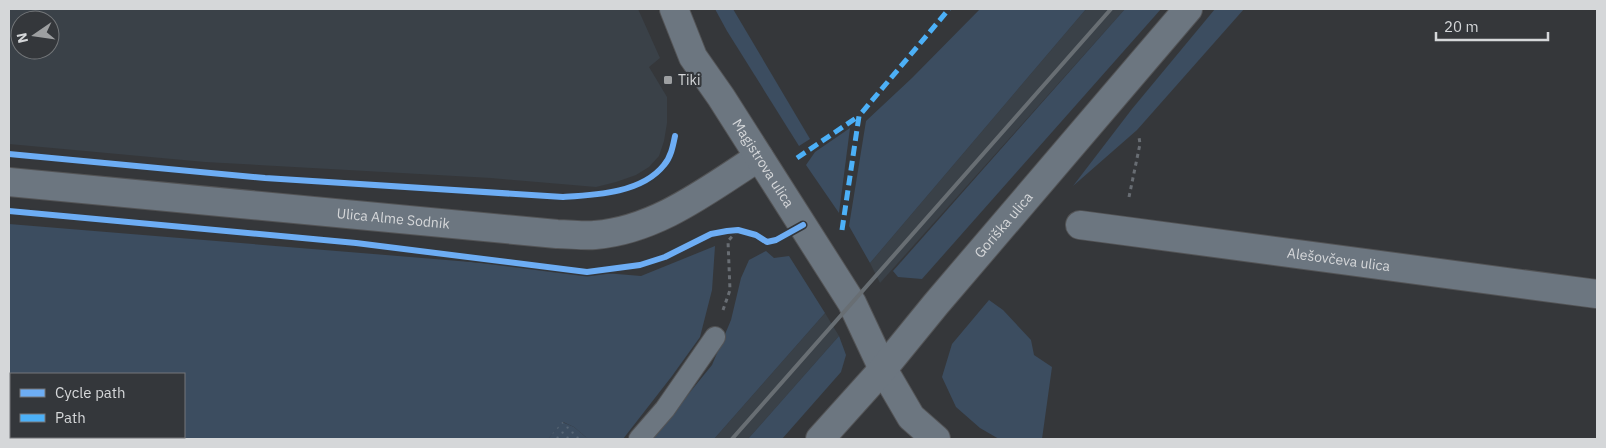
<svg xmlns="http://www.w3.org/2000/svg" width="1606" height="448" viewBox="0 0 1606 448" font-family="'IBM Plex Sans',sans-serif">
<defs>
<pattern id="park-dots" width="8" height="8" patternUnits="userSpaceOnUse" patternTransform="scale(1.25)"><rect width="8" height="8" fill="#3c4d60"/><path d="M2 2h.1M6 6h.1" fill="none" stroke="#576676" stroke-width="1.8" stroke-linecap="round"/></pattern>
</defs>
<rect width="100%" height="100%" fill="#35373a"/>
<g fill="#3a4148" fill-rule="evenodd">
<path d="M9,9H638L660,58L649,67L667,97V123L664,141L659,156L649,167L636,175L616,182L596,187L491,178L205,162L9,144ZM20,20H50V50H20Z"/>
<path d="M1086,9H1125L880,283L870,263Z"/>
<path d="M825,313L839,336L748,439H714Z"/>
</g>
<g fill="#3c4d60" fill-rule="evenodd">
<path d="M715,9H733L810,139L799,146L727,31Z"/>
<path d="M980,9H1086L870,263L849,226L866,121L912,78Z"/>
<path d="M1125,9H1161L922,279L898,277L893,271Z"/>
<path d="M1215,9H1244L1137,130L1073,186L1132,109Z"/>
<path d="M850,128L839,213L806,165L815,152Z"/>
<path d="M9,224L641,276L715,246L712,290L700,337L672,376L623,439H588L574,427L563,422L548,439H9ZM11,374H184V437H11Z"/>
<path d="M766,251L774,258L789,256L825,313L714,439H652L712,365L731,320L741,278L749,260Z"/>
<path d="M989,300L1003,310L1031,340L1034,355L1052,367L1042,439H999L980,428L956,407L942,377L952,344Z"/>
<path d="M839,336L846,355L841,372L782,439H748Z"/>
</g>
<path fill="url(#park-dots)" d="M562,422L574,427L588,439H548Z"/>
<g fill="none" stroke-linecap="round" stroke-linejoin="round">
<g stroke="#535456" stroke-width="22">
<path id="service" d="M639,439L665,409L715,337"/>
</g>
<g stroke="#535456" stroke-width="30">
<g id="minor">
<path id="s1" d="M9,182L557,234C570,234 583,236 595,235C657,230 709,189 759,157"/>
<path id="s2" d="M1080,225L1597,294"/>
</g>
</g>
<g stroke="#535456" stroke-width="30">
<g id="tertiary">
<path id="s3" d="M674,9L693,57L721,97L852,303L883,369L911,417L936,439"/>
<path id="s4" d="M820,439L883,369L936,304L1188,9"/>
</g>
</g>
<g stroke="#686d73" stroke-width="3" stroke-dasharray="4 4" stroke-linecap="butt">
<path d="M1129,197L1140,144L1139,137"/>
<path d="M723,310L730,290L728,241L738,230"/>
</g>
<use href="#service" stroke="#6c7680" stroke-width="20"/>
<use href="#minor" stroke="#6c7680" stroke-width="28"/>
<use href="#tertiary" stroke="#6c7680" stroke-width="28"/>
<path stroke="#686e73" stroke-width="4" d="M732,439L1111,9"/>
<g stroke="#4cb0f7" stroke-width="5" stroke-dasharray="10 5" stroke-linecap="butt">
<path d="M797,158L859,116"/>
<path d="M842,230L859,116L949,9"/>
</g>
<g stroke="#34373b" stroke-width="9">
<g id="cycleway">
<path d="M9,154L265,178L563,197C596,195 642,193 664,165C671,157 673,146 675,136"/>
<path d="M9,211L356,243L587,272L640,265L665,257L711,234L727,231L738,230L756,235L767,242L776,240L803,225"/>
</g>
</g>
<use href="#cycleway" stroke="#6dadf4" stroke-width="6"/>
</g>
<rect fill="#9d9fa1" stroke="#34373b" stroke-width="2" x="663" y="75" width="10" height="10" rx="2.5"/>
<g text-anchor="middle" dominant-baseline="central" stroke-width="4.5" stroke-linejoin="round" paint-order="stroke">
<g font-size="14" fill="#d5d7d9" stroke="#34373b" text-anchor="start">
<text x="678" y="80">Tiki</text>
</g>
<g font-size="14" fill="#d5d7d9" stroke="#34373b">
<text stroke="none"><textPath href="#s3" startOffset="179">Magistrova ulica</textPath></text>
<text stroke="none"><textPath href="#s1" startOffset="386">Ulica Alme Sodnik</textPath></text>
<text stroke="none"><textPath href="#s4" startOffset="282">Goriška ulica</textPath></text>
<text stroke="none"><textPath href="#s2" startOffset="261">Alešovčeva ulica</textPath></text>
</g>
</g>
<rect width="1606" height="448" fill="none" stroke="#d5d7d9" stroke-width="20"/>
<rect x="10" y="373" width="175" height="65" fill="#34373b" stroke="#74777a"/>
<rect x="20" y="389" width="25" height="8" fill="#6dadf4" stroke="#74777a"/>
<text x="55" y="398" font-size="15" fill="#d5d7d9">Cycle path</text>
<rect x="20" y="414" width="25" height="8" fill="#4cb0f7" stroke="#74777a"/>
<text x="55" y="423" font-size="15" fill="#d5d7d9">Path</text>
<g transform="translate(35 35) rotate(257)"><circle r="24" fill="#34373b" stroke="#74777a"/>
<path d="M0-4L9 19L0 12L-9 19Z" fill="#9d9fa1"/>
<text y="-8" font-size="14" font-weight="bold" text-anchor="middle" fill="#d5d7d9">N</text>
</g>
<path d="M1436 32v8h112v-8" fill="none" stroke="#d5d7d9" stroke-width="2.5"/>
<text x="1444" y="32" font-size="15" fill="#d5d7d9" stroke="#34373b" stroke-width="4" paint-order="stroke">20 m</text>
</svg>
